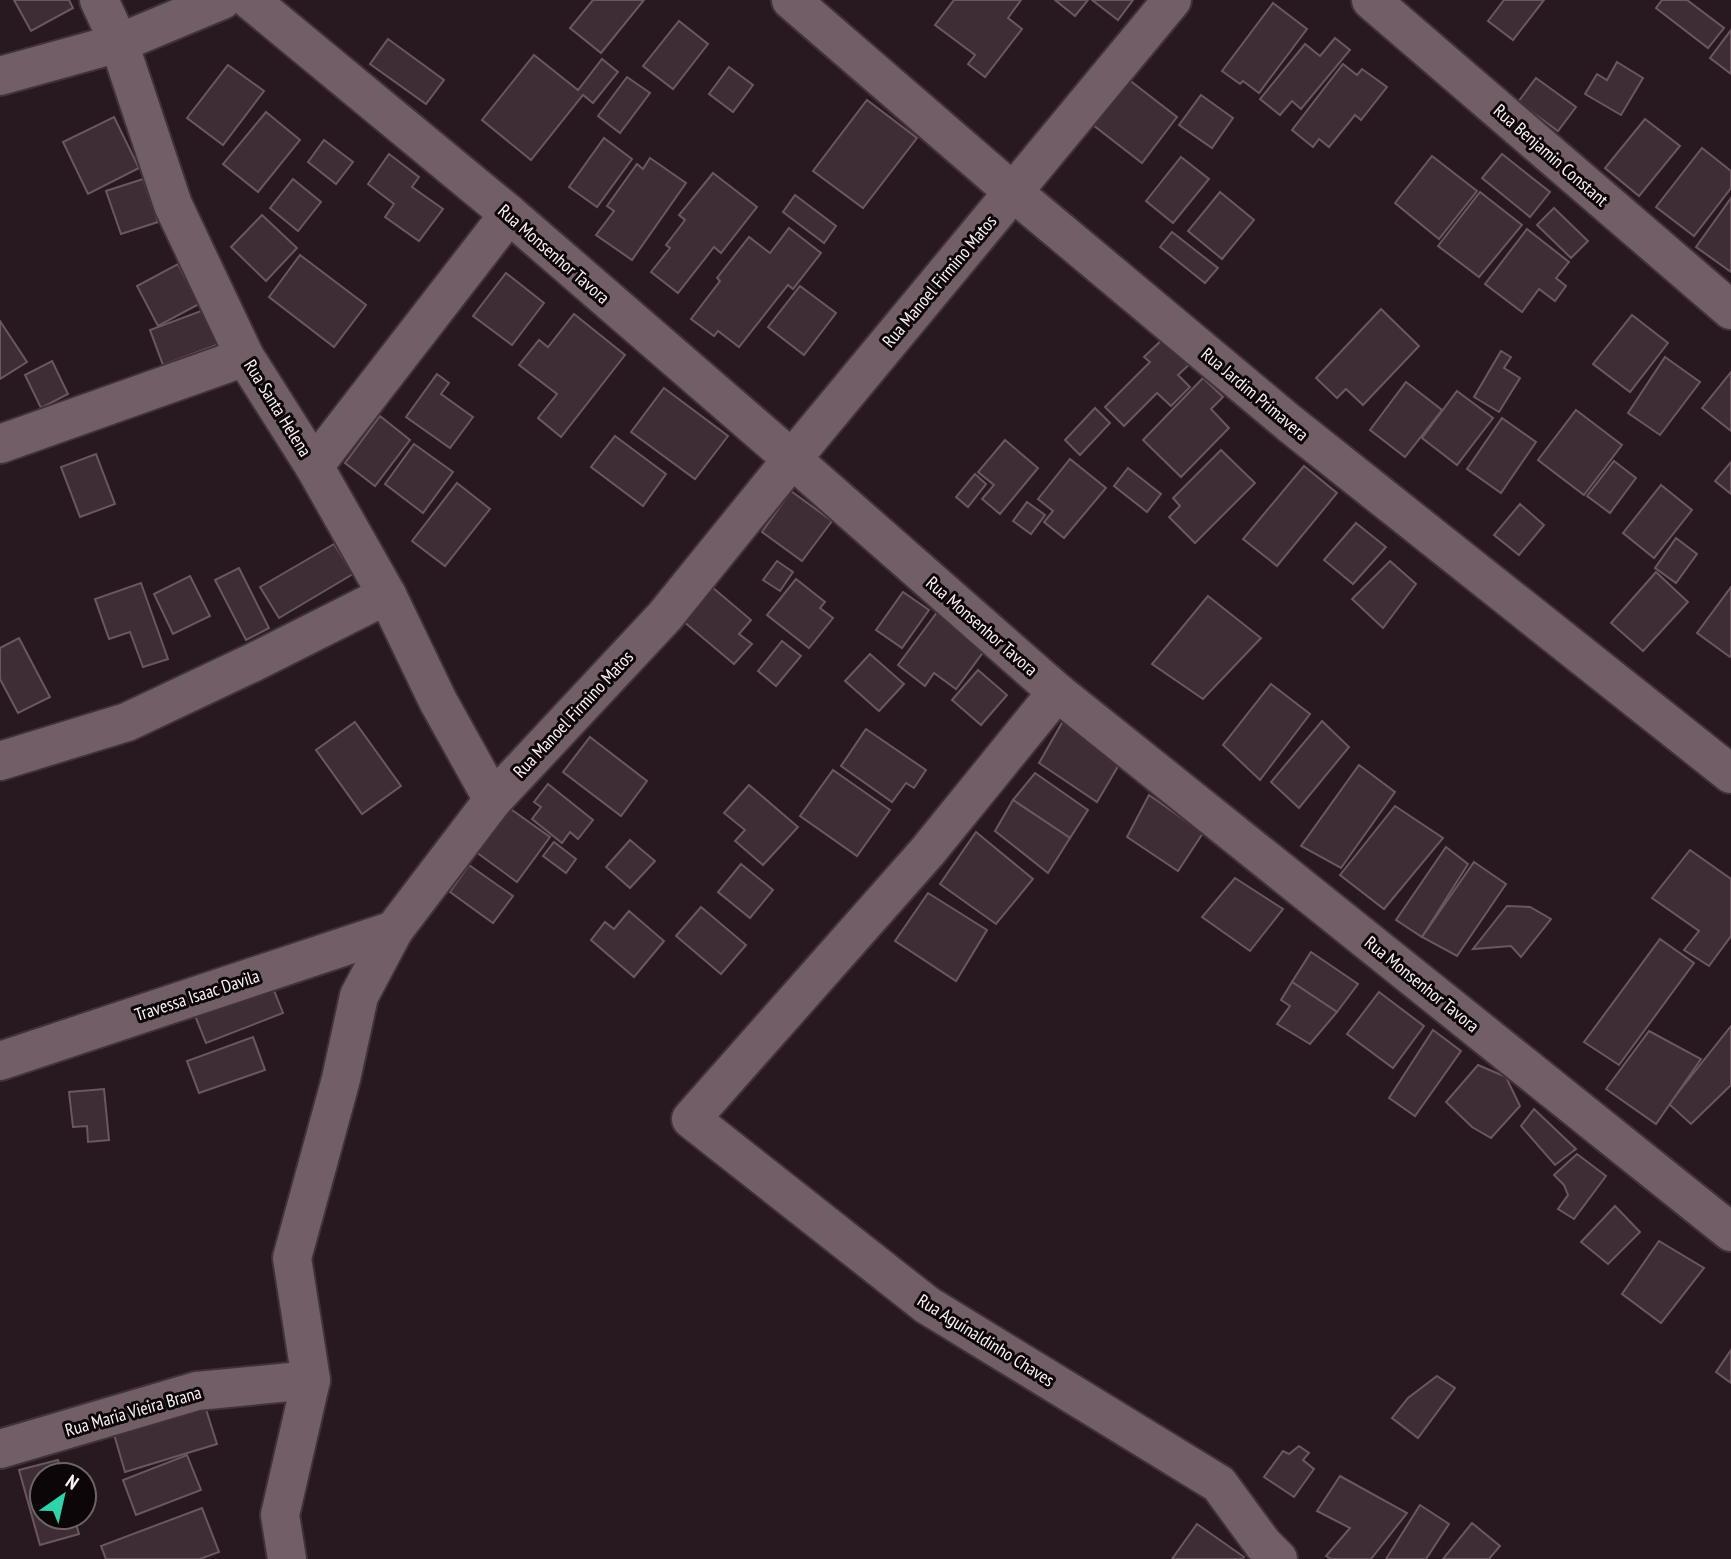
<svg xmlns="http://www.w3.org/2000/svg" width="1731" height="1559" viewBox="0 0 1731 1559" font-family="'PT Sans Narrow',sans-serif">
<rect width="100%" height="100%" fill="#281920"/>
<g fill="#3e2d35" stroke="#6a575f" stroke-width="2">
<path d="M14,0H69L73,8L31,31Z"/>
<path d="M593,0H644L601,53L570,28Z"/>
<path d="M954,0H1021L1008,18L1022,29L985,77L968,64L975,55L935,25Z"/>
<path d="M1055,0H1088L1075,16Z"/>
<path d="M1092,0H1133L1118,20Z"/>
<path d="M1504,0H1544L1513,40L1488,21Z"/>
<path d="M1662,0H1687L1724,28L1708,48L1656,8Z"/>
<path d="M1273,3L1307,29L1259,93L1243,81L1240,84L1222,71Z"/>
<path d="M679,21L708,44L673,89L643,66Z"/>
<path d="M1731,30V74L1710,58Z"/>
<path d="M1335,38L1350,50L1301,109L1292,101L1280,115L1260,99L1305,44L1320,56Z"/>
<path d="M388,39L444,80L426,104L370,64Z"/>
<path d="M534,55L578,90L602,59L618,72L593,103L583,95L531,160L482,120Z"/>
<path d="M1617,62L1643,78L1621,115L1585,94L1597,74L1607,80Z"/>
<path d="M1343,64L1357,75L1362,69L1387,87L1361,120L1355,115L1329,147L1319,139L1313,147L1292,130Z"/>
<path d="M228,65L264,91L223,145L187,118Z"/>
<path d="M729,67L753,85L733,112L709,94Z"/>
<path d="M627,77L650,93L620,133L598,116Z"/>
<path d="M1536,78L1576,107L1558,131L1518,102Z"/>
<path d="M1128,79L1177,117L1142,163L1093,125Z"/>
<path d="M1201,95L1233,118L1212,148L1179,125Z"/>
<path d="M867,100L917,138L863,208L813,171Z"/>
<path d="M266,112L300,140L258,192L223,164Z"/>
<path d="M114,117L139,168L88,194L63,142Z"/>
<path d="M1645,119L1680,146L1639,196L1605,168Z"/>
<path d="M604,138L632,159L597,207L569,187Z"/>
<path d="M324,140L353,162L336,184L308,162Z"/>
<path d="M1702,148L1731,171V188L1694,236L1656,207Z"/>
<path d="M389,154L419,177L412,187L443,209L419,241L385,217L394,204L368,184Z"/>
<path d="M1502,154L1550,192L1530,217L1482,178Z"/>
<path d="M1432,156L1477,191L1439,239L1395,203Z"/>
<path d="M1181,157L1209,179L1173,223L1146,201Z"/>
<path d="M650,158L686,183L632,260L596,235L614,211L607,206L637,164L643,169Z"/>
<path d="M713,173L757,207L721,253L714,247L678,293L651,272L670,248L666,245L685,220L679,215Z"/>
<path d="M143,179L158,222L121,234L106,191Z"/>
<path d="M293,179L321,202L298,231L270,208Z"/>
<path d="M1220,192L1254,220L1222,259L1188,231Z"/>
<path d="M1480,192L1522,225L1479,277L1438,246Z"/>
<path d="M795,195L836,226L824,243L783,212Z"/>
<path d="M1731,198V272L1696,247Z"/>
<path d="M1554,208L1588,241L1571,258L1537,225Z"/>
<path d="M262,215L297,248L266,281L231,247Z"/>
<path d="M789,228L821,253L793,289L788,285L739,347L718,331L714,336L691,319L720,281L717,278L749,237L770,253Z"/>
<path d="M1527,229L1569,262L1556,278L1566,286L1555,301L1539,289L1522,312L1485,284Z"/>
<path d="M1172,232L1218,268L1205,283L1160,247Z"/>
<path d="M300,255L366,305L334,347L269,297Z"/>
<path d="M178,264L199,304L158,326L137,286Z"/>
<path d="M506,273L544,303L512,345L473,316Z"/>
<path d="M800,286L836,313L804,355L768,327Z"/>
<path d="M209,308L222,343L163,365L150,330Z"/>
<path d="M1381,309L1419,346L1363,405L1346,389L1337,398L1316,378Z"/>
<path d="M574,314L625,355L561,437L538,418L557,394L519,365L539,340L548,347Z"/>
<path d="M1632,315L1668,343L1630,392L1593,364Z"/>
<path d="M0,321L27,362L0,379Z"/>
<path d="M1167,335L1193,361L1178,375L1190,387L1171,406L1157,393L1124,426L1105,407L1150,362L1144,357Z"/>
<path d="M1501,351L1511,357L1504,368L1520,378L1499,412L1474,397Z"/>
<path d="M1665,357L1700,382L1660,435L1628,413Z"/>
<path d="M52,361L68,394L41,408L25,375Z"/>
<path d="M1731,372V431L1702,408Z"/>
<path d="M437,374L449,383L441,394L473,417L450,448L406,417Z"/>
<path d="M1203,378L1223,397L1211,409L1229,428L1181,477L1143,440Z"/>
<path d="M1406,382L1442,410L1405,457L1370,430Z"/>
<path d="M664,388L728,436L695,479L631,432Z"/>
<path d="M1457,391L1493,418L1457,465L1422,438Z"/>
<path d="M1095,408L1110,423L1080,455L1065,440Z"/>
<path d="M1576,410L1622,445L1584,495L1538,460Z"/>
<path d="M380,416L410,440L375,486L345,463Z"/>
<path d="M1502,418L1536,442L1501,493L1467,469Z"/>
<path d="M615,436L666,474L643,506L591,467Z"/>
<path d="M1005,440L1038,468L1000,514L982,499L994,485L978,472Z"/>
<path d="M414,444L453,472L423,513L385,484Z"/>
<path d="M1221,450L1255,483L1195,543L1169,517L1180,506L1173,498Z"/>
<path d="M96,454L115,504L80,517L61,467Z"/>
<path d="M1070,459L1106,488L1064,538L1044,522L1053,511L1038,499Z"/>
<path d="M1614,461L1636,478L1610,513L1587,496Z"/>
<path d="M1731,462V494L1715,481Z"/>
<path d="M1304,466L1337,493L1277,566L1243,539Z"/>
<path d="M1128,468L1161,494L1147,512L1114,486Z"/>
<path d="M975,474L986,484L968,507L956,497Z"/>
<path d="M457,483L490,509L445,566L412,541Z"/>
<path d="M1661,485L1692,510L1654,558L1623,533Z"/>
<path d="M791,491L832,521L802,561L762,532Z"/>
<path d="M1027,502L1045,515L1031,534L1013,521Z"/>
<path d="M1520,504L1544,525L1519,555L1494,535Z"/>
<path d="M1356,523L1386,547L1353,584L1324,560Z"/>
<path d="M1676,538L1697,554L1676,583L1655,568Z"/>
<path d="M334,544L353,574L279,618L260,587Z"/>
<path d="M777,561L793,572L780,591L763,580Z"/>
<path d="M1390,561L1416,584L1383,628L1352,599Z"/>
<path d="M239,568L269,628L246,640L215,580Z"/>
<path d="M1656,572L1688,602L1643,651L1611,623Z"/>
<path d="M190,576L210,616L173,634L154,594Z"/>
<path d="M796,579L825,602L820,608L833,618L809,648L767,615Z"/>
<path d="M706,582L751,620L739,634L752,644L734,664L677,616Z"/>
<path d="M141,583L168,659L143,667L130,632L109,639L95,599Z"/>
<path d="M1731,587V656L1730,657L1697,633Z"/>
<path d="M903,592L929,610L902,648L876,630Z"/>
<path d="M1208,596L1261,638L1203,699L1152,664Z"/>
<path d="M938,611L987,647L956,689L934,673L925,686L898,665Z"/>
<path d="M19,638L50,697L18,713L0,679V648Z"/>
<path d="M782,641L801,656L776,686L758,671Z"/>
<path d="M870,654L904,684L879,711L845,681Z"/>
<path d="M978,670L1007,695L981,725L952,700Z"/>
<path d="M1271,684L1310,714L1260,780L1223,745Z"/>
<path d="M1063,721L1120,763L1097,802L1039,763Z"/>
<path d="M1322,721L1349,747L1299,808L1271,782Z"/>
<path d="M355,722L401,786L362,814L316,750Z"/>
<path d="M866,729L926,770L914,788L906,783L892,802L841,766Z"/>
<path d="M590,737L647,781L621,816L563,772Z"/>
<path d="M1359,765L1395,792L1341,868L1301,846Z"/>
<path d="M833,770L890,810L857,856L800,816Z"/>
<path d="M1035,773L1088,810L1070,838L1013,800Z"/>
<path d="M548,784L593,820L578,839L570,832L562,843L532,819L541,807L534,802Z"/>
<path d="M749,785L798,827L763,865L735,841L745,830L724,813Z"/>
<path d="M1149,795L1203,833L1178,871L1127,837Z"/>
<path d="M1013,800L1070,838L1048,873L995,831Z"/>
<path d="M505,805L550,837L517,882L472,849Z"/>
<path d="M1395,806L1443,838L1384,909L1340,875Z"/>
<path d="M976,832L1033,879L996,924L940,884Z"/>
<path d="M630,840L655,861L630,888L606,867Z"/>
<path d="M554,842L576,859L566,873L543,856Z"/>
<path d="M1446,847L1468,864L1422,937L1396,920Z"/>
<path d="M1690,850L1731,879V936L1709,966L1684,950L1699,931L1652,898Z"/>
<path d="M1474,862L1506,884L1457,956L1422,937Z"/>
<path d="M741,864L773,890L750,918L718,892Z"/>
<path d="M469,865L513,896L493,923L450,892Z"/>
<path d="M1235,878L1283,909L1250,951L1202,917Z"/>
<path d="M928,893L987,930L956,981L895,941Z"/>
<path d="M1507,906L1530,907L1551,919L1521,957L1511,946L1473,949Z"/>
<path d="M701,907L746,945L721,974L676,936Z"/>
<path d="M629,911L664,941L634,977L591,940L605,922L614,929Z"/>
<path d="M1660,939L1694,963L1619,1065L1584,1042Z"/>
<path d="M1311,952L1358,984L1337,1012L1292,982Z"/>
<path d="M1292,982L1337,1012L1310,1044L1277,1024L1290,1006L1281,1000Z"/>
<path d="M271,983L283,1013L206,1043L194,1013Z"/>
<path d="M1379,992L1424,1026L1393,1068L1347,1034Z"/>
<path d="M1731,1026V1085L1691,1124L1669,1104Z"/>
<path d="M1433,1030L1461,1051L1415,1116L1389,1098Z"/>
<path d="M1649,1031L1701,1059L1656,1124L1606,1089Z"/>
<path d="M253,1037L265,1070L199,1093L187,1061Z"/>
<path d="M1478,1065L1506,1077L1520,1106L1491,1138L1472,1127L1446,1102Z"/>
<path d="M104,1089L109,1140L88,1142L87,1126L73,1127L69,1092Z"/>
<path d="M1534,1109L1576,1149L1555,1165L1521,1126Z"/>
<path d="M1577,1154L1606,1176L1574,1219L1558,1209L1568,1195L1564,1185L1554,1175Z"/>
<path d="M1615,1206L1640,1232L1608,1264L1581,1242Z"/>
<path d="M1659,1241L1704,1268L1661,1323L1622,1294Z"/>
<path d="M1731,1350V1383L1716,1372Z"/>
<path d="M1437,1376L1455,1388L1418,1438L1392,1418L1408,1398Z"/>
<path d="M204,1403L217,1444L125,1472L113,1431Z"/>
<path d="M1299,1446L1309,1453L1303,1460L1314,1469L1294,1497L1264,1477L1283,1451L1289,1454Z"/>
<path d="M187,1455L201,1490L136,1515L123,1480Z"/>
<path d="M58,1460L62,1475H42V1517H74L79,1534L40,1545L19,1470Z"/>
<path d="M1340,1476L1407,1513L1371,1559H1331L1326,1556L1350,1528L1317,1511Z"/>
<path d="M1420,1505L1449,1524L1426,1559H1386Z"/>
<path d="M202,1508L219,1552L200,1559H106L101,1546Z"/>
<path d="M1472,1523L1500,1546L1489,1559H1443Z"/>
<path d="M1197,1524L1244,1557L1243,1559H1172Z"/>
</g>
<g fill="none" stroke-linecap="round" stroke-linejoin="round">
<g stroke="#3f3339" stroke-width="42">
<g id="minor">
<path d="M99,0L119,43L173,205L245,357L314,466L387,595L438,701L493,800"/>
<path d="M250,0L509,214L792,459L1057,692L1731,1232"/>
<path d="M791,0L1013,192L1289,423L1731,774"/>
<path d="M1371,0L1731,310"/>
<path d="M0,76L119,43L222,0"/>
<path d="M0,444L245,357"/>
<path d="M314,466L509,214"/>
<path d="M1057,692L927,852L691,1119L927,1305L1219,1484L1263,1544L1278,1559"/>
<path d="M0,761L127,722L252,663L387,595"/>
<path d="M0,1061L394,930"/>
<path d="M0,1449L197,1391L311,1380"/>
<path d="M287,1559L280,1515L311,1380L292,1258L341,1079L359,996L394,930L493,800L665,616L792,459L1172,0"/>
</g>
</g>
<use href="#minor" stroke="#715e67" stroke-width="38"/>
</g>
<g text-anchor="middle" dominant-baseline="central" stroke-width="6" stroke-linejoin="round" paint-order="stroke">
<g font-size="18" fill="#fcf1f5" stroke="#0d0609">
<text transform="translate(1551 155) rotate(41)">Rua Benjamin Constant</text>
<text transform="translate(554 254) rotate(41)">Rua Monsenhor Tavora</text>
<text transform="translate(939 281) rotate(-50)">Rua Manoel Firmino Matos</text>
<text transform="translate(1255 394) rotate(40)">Rua Jardim Primavera</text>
<text transform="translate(278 408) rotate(58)">Rua Santa Helena</text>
<text transform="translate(982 626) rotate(41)">Rua Monsenhor Tavora</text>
<text transform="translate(573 714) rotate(-47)">Rua Manoel Firmino Matos</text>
<text transform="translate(1422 984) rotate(39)">Rua Monsenhor Tavora</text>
<text transform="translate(197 995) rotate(-18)">Travessa Isaac Davila</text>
<text transform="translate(986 1340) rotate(32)">Rua Aguinaldinho Chaves</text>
<text transform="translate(133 1411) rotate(-16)">Rua Maria Vieira Brana</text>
</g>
</g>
<g transform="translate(63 1496) rotate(34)"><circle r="33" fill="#0d0609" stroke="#6d6467" stroke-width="2"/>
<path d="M0-5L12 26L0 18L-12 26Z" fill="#2fd4aa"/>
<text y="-10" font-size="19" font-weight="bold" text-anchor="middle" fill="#fcf1f5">N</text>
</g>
</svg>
